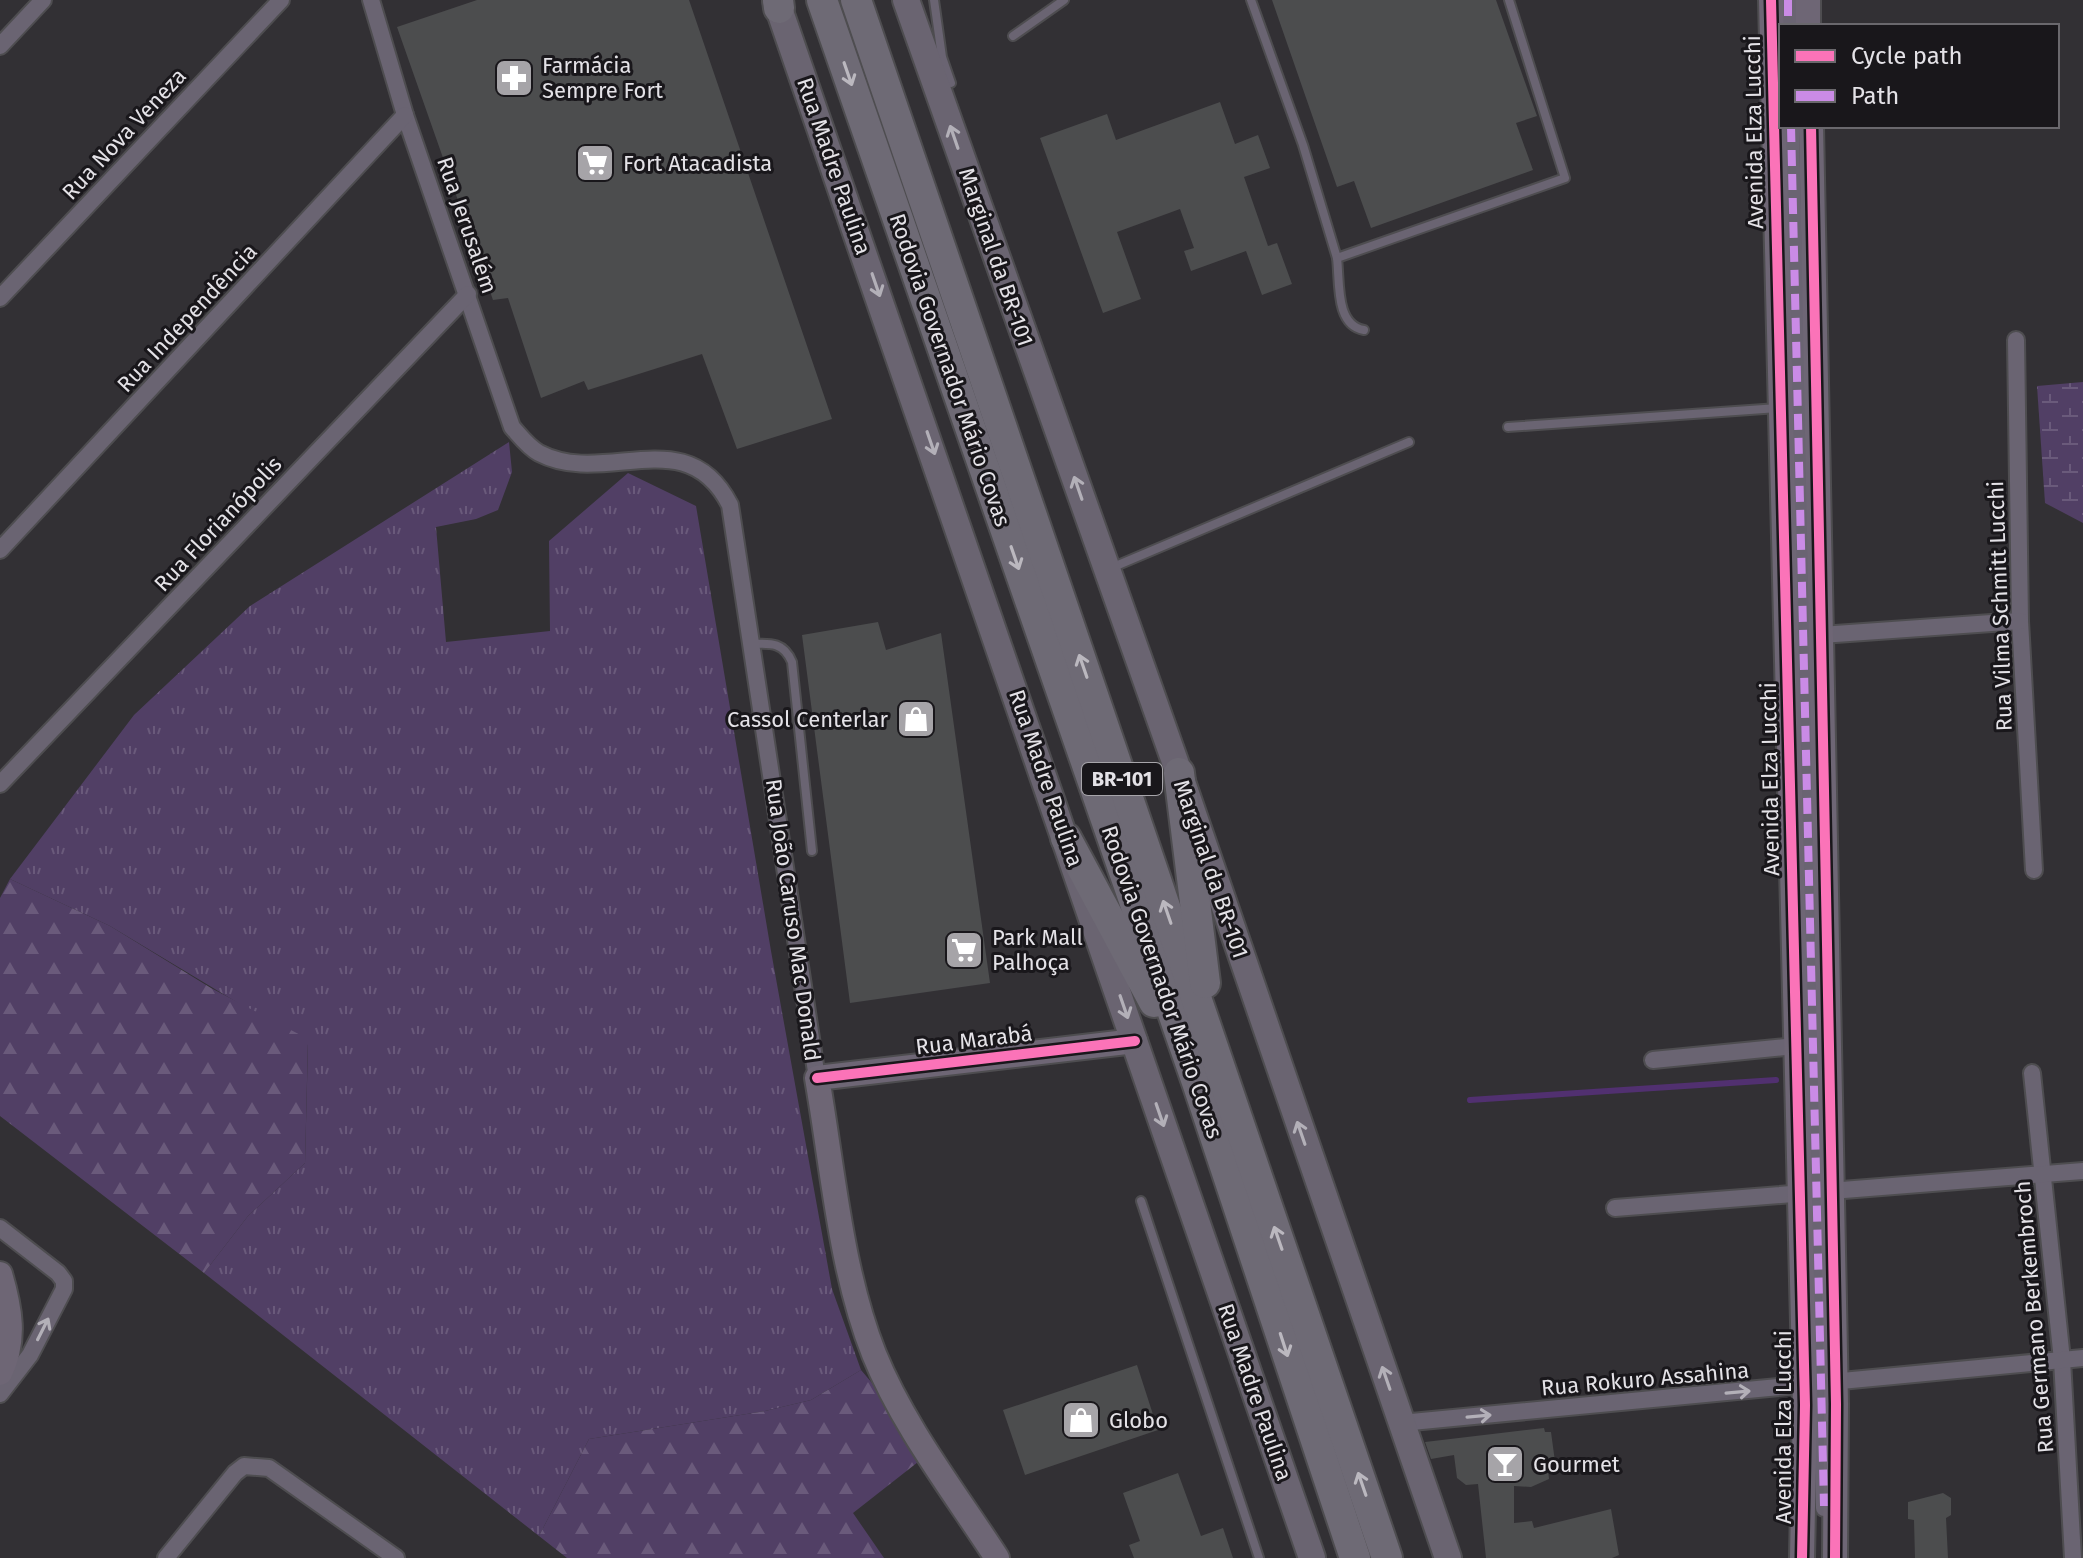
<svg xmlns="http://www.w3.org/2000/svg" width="2083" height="1558" viewBox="0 0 2083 1558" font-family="'Fira Sans',sans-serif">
<defs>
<pattern id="grass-tufts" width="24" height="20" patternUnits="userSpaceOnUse" patternTransform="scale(2)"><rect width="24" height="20" fill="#513f65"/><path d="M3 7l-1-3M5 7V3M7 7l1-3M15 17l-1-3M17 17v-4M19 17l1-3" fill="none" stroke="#6a5a7b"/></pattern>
<pattern id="forest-firs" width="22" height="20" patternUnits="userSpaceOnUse" patternTransform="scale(2)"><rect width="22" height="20" fill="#513f65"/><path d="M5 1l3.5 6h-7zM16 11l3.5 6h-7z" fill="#6a5a7b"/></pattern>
<pattern id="wetland-marsh" width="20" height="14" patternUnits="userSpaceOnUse" patternTransform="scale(2)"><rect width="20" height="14" fill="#513f65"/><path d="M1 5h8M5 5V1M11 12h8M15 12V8" fill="none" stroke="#6a5a7b"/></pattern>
</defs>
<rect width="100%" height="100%" fill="#323034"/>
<path fill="url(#grass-tufts)" d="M509,442L512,472L498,510L476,519L436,527L446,642L550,631L549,541L628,473L696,506L771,951L832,1289L861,1370L811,1400L765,1411L589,1439L539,1536L204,1273L248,1216L305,1163L308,1045L110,926L10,879L134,715L250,606Z"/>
<g fill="url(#forest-firs)">
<path d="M10,879L110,926L211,988L308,1039L305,1163L248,1216L204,1273L0,1116V898Z"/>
<path d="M861,1370L872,1383L918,1462L853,1513L884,1558H567L539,1536L589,1439L765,1411L811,1400Z"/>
</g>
<path fill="url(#wetland-marsh)" d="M2083,382V523L2045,503L2037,386Z"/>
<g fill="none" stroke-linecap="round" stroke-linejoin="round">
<path stroke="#513070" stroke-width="6" d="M1470,1100L1776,1080"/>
</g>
<g fill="#4c4d4e">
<path d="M477,0H689L832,419L737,449L702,354L588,390L584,381L541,398L508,298L493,300L397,27Z"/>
<path d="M1272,0H1496L1537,116L1516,123L1533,170L1371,228L1354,181L1337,187Z"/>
<path d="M1220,102L1235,144L1258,135L1270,168L1244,177L1268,246L1277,243L1292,284L1262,295L1246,251L1191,271L1184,251L1194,248L1180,209L1117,232L1141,299L1103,313L1040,138L1107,114L1116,140Z"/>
<path d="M878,622L886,650L941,633L990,983L850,1003L802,635Z"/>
<path d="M1137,1365L1158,1430L1025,1475L1003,1410Z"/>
<path d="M1544,1428L1545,1432H1551L1556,1469H1548L1549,1479L1531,1487L1514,1486V1523L1532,1521L1534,1528L1611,1509L1619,1555L1612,1558H1486L1478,1484L1466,1485L1457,1478L1454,1455L1431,1459L1425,1442Z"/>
<path d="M1178,1473L1201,1536L1223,1528L1233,1558H1134L1129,1545L1140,1541L1123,1493Z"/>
<path d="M1943,1493L1951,1498V1515L1946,1518L1948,1558H1915L1914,1520L1908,1519V1502Z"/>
</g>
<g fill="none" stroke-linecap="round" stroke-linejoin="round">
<g stroke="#4e4d50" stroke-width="12">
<g id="lane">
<path d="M934,0L942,57L951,83"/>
<path d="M1251,0L1303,145L1337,258L1565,178L1509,0"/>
<path d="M1013,36L1064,0"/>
<path d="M1337,258C1340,282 1335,325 1364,330"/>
<path d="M1508,427L1778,408"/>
<path d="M1111,568L1409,442"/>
<path d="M753,644C772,643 784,643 792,662L812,851"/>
<path d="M1141,1201L1259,1558"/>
</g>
</g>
<g stroke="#4e4d50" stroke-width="20">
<g id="street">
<path d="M371,0L405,115L512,427C520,436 528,447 539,453C606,488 686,419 730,505L817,1078"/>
<path d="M1788,0V26"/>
<path d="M0,46L43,0"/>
<path d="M1791,126L1824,1508"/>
<path d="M0,298L281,0"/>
<path d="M2016,340L2020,621L2034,870"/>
<path d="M0,550L405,115"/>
<path d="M1821,635L2020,621"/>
<path d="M0,784L468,294"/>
<path d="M1653,1060L1796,1046"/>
<path d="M2032,1073L2062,1360L2073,1558"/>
<path d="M1615,1208L2083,1171"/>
<path d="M0,1228L58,1273L64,1281V1289L30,1355L0,1394"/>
<path d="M1401,1423L2083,1358"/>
<path d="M166,1558L235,1473L244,1466L269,1468L396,1558"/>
</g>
</g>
<g stroke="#4e4d50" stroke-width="28">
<g id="secondary">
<path d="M1771,0L1805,1405L1802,1558"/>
<path d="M1808,0V26"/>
<path d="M1811,126L1836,1404L1835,1558"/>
<path d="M0,1274C10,1308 16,1340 0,1373"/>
<path d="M997,1558C955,1493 903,1426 874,1354C840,1268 833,1169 817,1078L1135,1041"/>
</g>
</g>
<g stroke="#4e4d50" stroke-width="30">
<g id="primary">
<path d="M776,0L1312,1558"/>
<path d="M906,0L1179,773L1448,1558"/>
</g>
</g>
<g stroke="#4e4d50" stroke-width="34">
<g id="highway">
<path d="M778,0L779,8"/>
<path d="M822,0L1198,1085L1355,1558"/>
<path d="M856,0L1387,1558"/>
<path d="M1179,773L1205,983"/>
<path d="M1066,838L1154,1002"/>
</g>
</g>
<use href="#lane" stroke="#6a6472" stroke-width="8"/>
<use href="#street" stroke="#6a6472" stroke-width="16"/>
<use href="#secondary" stroke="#6e6675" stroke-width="24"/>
<use href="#primary" stroke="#6a6471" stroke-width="26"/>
<use href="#highway" stroke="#6e6a75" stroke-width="30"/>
<g stroke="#ca8be6" stroke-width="8" stroke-dasharray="16 8" stroke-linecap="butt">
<path d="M1788,0V26"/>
<path d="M1791,126L1824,1506"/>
</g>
<g stroke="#19171b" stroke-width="15">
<g id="cycleway">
<path d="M1771,0L1805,1405L1802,1558"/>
<path d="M1811,126L1836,1404L1835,1558"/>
<path d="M817,1078L1135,1041"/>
</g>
</g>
<use href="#cycleway" stroke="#fb73b8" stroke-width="10"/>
</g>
<defs><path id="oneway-shaft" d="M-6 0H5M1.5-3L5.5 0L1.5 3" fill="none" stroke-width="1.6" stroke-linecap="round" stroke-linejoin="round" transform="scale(2)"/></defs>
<g stroke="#bbb8bf">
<use href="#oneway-shaft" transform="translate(848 74) rotate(71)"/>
<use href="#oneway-shaft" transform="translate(1015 558) rotate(71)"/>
<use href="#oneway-shaft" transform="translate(1083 666) rotate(-109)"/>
<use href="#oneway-shaft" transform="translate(1167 912) rotate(-109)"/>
<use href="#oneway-shaft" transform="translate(1278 1238) rotate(-109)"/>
<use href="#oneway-shaft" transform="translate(1284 1345) rotate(72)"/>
<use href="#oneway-shaft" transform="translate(1362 1484) rotate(-109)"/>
</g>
<g stroke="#b3b0b8">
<use href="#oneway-shaft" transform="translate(954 137) rotate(-109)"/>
<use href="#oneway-shaft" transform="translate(876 285) rotate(71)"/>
<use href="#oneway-shaft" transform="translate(931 443) rotate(71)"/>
<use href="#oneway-shaft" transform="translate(1078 488) rotate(-109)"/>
<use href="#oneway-shaft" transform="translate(1124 1007) rotate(71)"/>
<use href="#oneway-shaft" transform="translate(1160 1115) rotate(71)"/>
<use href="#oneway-shaft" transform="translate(1301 1133) rotate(-109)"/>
<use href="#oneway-shaft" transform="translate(43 1329) rotate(-63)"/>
<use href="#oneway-shaft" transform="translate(1386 1378) rotate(-109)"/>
<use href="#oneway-shaft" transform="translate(1738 1392) rotate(-5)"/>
<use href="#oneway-shaft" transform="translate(1479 1416) rotate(-5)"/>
</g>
<defs>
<g id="pharmacy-square" transform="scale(2)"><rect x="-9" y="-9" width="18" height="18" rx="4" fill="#a6a4a8" stroke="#19171b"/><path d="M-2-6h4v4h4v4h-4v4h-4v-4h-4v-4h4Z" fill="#fff"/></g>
<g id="supermarket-square" transform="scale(2)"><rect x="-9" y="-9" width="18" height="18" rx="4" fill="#a6a4a8" stroke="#19171b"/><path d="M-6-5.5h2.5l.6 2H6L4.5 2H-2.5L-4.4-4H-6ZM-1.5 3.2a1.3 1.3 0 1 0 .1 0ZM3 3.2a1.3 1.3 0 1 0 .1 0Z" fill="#fff"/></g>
<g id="shop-square" transform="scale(2)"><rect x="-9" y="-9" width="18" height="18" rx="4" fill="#a6a4a8" stroke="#19171b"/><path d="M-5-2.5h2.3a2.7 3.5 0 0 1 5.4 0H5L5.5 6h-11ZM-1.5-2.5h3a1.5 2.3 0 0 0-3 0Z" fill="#fff"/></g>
<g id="bar-square" transform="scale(2)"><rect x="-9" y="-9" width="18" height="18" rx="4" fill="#a6a4a8" stroke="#19171b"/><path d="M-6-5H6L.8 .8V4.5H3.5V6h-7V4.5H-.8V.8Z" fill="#fff"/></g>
</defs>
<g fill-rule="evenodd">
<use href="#pharmacy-square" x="514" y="78"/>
<use href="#supermarket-square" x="595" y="163"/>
<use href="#shop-square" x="916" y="719"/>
<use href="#supermarket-square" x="964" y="950"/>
<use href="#shop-square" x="1081" y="1420"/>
<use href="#bar-square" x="1505" y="1464"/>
</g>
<g text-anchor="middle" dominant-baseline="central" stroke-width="6" stroke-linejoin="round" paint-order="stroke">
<rect fill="#19171b" stroke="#a7a5aa" stroke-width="2" x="1082" y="763" width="80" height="32" rx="6"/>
<g font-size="20" font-weight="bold" fill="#e4e2e7">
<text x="1122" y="779">BR-101</text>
</g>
<g font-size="22" fill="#e4e2e7" stroke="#19171b" text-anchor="start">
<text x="542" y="65">Farmácia<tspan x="542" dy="25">Sempre Fort</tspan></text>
<text x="623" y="163">Fort Atacadista</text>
<text x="888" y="719" text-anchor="end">Cassol Centerlar</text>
<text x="992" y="937">Park Mall<tspan x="992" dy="25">Palhoça</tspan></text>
<text x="1109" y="1420">Globo</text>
<text x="1533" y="1464">Gourmet</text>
</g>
<g font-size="22" fill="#e4e2e7" stroke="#19171b">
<text transform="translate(1754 132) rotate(-91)">Avenida Elza Lucchi</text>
<text transform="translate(124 134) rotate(-47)">Rua Nova Veneza</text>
<text transform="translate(834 166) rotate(71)">Rua Madre Paulina</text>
<text transform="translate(467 225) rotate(71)">Rua Jerusalém</text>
<text transform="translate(996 257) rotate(71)">Marginal da BR-101</text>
<text transform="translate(187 318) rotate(-47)">Rua Independência</text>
<text transform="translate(950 370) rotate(71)">Rodovia Governador Mário Covas</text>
<text transform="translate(218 524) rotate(-47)">Rua Florianópolis</text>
<text transform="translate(2000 606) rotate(-92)">Rua Vilma Schmitt Lucchi</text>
<text transform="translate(1046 778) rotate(71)">Rua Madre Paulina</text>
<text transform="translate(1770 779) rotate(-91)">Avenida Elza Lucchi</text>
<text transform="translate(1211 869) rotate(71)">Marginal da BR-101</text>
<text transform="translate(793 920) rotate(82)">Rua João Caruso Mac Donald</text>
<text transform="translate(1162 982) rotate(71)">Rodovia Governador Mário Covas</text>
<text transform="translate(974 1040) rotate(-7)">Rua Marabá</text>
<text transform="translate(2034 1317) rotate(-95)">Rua Germano Berkembroch</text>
<text transform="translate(1645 1379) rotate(-5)">Rua Rokuro Assahina</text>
<text transform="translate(1255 1392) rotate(71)">Rua Madre Paulina</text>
<text transform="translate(1783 1427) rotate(-90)">Avenida Elza Lucchi</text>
</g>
</g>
<rect x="1779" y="24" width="280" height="104" fill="#19171b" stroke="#6a686d" stroke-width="2"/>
<rect x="1795" y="50" width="40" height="12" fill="#fb73b8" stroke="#6a686d" stroke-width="2"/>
<text x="1851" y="64" font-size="24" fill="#e4e2e7">Cycle path</text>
<rect x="1795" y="90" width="40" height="12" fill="#ca8be6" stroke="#6a686d" stroke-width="2"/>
<text x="1851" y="104" font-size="24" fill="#e4e2e7">Path</text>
</svg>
